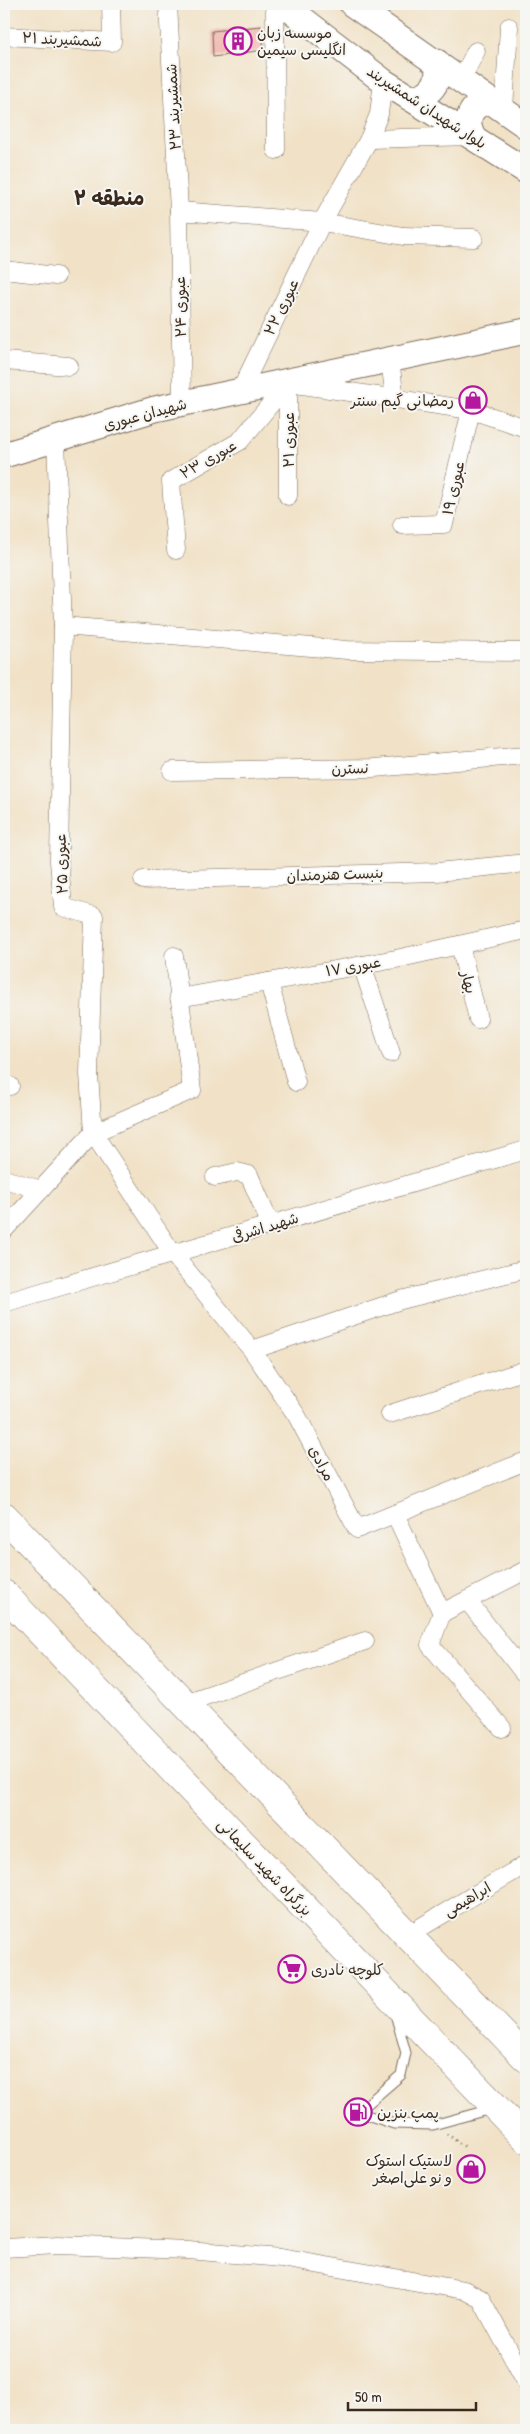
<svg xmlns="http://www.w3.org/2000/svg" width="530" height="2434" viewBox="0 0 530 2434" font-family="'Patrick Hand','Playpen Sans Arabic',sans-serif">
<rect width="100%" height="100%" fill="#f6f6f2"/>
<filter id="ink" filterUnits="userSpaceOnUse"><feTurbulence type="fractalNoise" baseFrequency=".02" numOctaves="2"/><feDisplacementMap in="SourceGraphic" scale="10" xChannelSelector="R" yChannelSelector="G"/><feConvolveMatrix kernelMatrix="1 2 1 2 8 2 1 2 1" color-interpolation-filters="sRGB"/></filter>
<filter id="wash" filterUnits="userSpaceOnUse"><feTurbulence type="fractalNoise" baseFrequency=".0096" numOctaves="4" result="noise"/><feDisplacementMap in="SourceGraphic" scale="20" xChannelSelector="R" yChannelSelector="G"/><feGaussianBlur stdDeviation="1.12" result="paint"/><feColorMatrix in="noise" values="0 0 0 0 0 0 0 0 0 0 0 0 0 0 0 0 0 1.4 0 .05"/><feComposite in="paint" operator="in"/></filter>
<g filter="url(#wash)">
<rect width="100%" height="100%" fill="#f1e2c7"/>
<g id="blocks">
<path fill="#f0a79c" d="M261,26L264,50L213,57L212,31Z"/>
</g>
</g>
<g filter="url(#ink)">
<use href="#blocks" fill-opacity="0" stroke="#7b6a59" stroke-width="1"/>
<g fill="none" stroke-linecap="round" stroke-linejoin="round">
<g stroke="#7b6a59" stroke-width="11">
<path id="lane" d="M395,2014L406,2053L401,2075L358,2112L394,2124L433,2125L491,2109"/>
</g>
<g stroke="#7b6a59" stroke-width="19">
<g id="street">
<path d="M168,4L179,211L182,404"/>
<path d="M275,4L276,150"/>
<path d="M4,36L112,42L111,4"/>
<path d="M461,80L476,51"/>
<path d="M504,109L509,27"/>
<path d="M369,139L471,136"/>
<path d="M179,211L322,222L403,236L474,238"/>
<path d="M4,270L56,276"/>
<path d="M390,360L395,399"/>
<path d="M4,361L69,366"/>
<path d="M296,384L471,410L526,428"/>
<path d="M240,392L322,222L369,139L379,114L383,81"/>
<path d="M288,496V383"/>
<path d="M402,525L444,524L471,410"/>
<path d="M176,550L171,481L240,441L288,383"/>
<path d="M63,626L347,650L526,652"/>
<path d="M172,771L374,768L526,755"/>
<path d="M143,880L437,872L526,863"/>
<path d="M460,945L478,1019"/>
<path d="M174,956L192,1090L93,1133L173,1254L252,1350L297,1416L357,1529L526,1461"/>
<path d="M362,965L391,1053"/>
<path d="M269,982L296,1082"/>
<path d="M179,998L396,959L526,930"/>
<path d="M4,1085L10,1086"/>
<path d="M215,1177L237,1172L249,1175L271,1225"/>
<path d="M4,1179L41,1190"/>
<path d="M4,1230L93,1133L89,1074L94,916L63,907L59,861L63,626L56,440"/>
<path d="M4,1303L526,1150"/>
<path d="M252,1350L401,1300L526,1269"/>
<path d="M390,1414L526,1370"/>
<path d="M395,1514L442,1613"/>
<path d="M467,1600L523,1672"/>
<path d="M185,1703L365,1641"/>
<path d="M502,1728L430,1645L442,1613L526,1570"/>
<path d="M408,1935L526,1864"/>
<path d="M4,2248L58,2245L188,2250L281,2258L464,2290L481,2299L526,2382"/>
</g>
</g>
<g stroke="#7b6a59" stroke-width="27">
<g id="secondary">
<path d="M283,4L383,81L526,171"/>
<path d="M352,4L526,126"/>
<path d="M410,98C431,96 441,83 437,62"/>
<path d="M473,136C463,118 472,102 493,102"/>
<path d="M4,455L155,409L526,331"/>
</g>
</g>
<g stroke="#7b6a59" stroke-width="29">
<g id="highway">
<path d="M4,1516L526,2058"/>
<path d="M4,1594L526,2139"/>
</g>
</g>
<path stroke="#7b6a59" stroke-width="3" stroke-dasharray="1 4" stroke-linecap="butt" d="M447,2134L465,2147"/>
<use href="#lane" stroke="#fff" stroke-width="9"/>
<use href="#street" stroke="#fff" stroke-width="18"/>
<use href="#secondary" stroke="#fff" stroke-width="25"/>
<use href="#highway" stroke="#fff" stroke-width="28"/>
</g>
</g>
<defs>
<g id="building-ring" transform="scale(1.4375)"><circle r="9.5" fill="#f6f6f2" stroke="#b5179e" stroke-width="1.5"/><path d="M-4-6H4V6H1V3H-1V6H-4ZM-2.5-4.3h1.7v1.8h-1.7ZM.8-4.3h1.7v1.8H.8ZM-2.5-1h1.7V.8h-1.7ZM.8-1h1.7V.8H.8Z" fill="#b5179e"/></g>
<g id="shop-ring" transform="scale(1.4375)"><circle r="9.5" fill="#f6f6f2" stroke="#b5179e" stroke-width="1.5"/><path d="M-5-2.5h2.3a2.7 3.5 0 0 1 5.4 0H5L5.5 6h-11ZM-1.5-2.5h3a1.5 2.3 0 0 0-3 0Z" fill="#b5179e"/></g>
<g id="supermarket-ring" transform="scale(1.4375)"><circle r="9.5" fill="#f6f6f2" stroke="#b5179e" stroke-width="1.5"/><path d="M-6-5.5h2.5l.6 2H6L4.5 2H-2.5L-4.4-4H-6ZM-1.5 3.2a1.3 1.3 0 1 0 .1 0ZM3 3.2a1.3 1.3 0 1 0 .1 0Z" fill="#b5179e"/></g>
<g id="fuel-ring" transform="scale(1.4375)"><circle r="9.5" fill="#f6f6f2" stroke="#b5179e" stroke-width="1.5"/><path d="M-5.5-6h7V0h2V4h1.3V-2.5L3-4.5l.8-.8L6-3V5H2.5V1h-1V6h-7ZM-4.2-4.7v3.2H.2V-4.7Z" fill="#b5179e"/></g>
</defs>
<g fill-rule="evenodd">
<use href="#building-ring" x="238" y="41"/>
<use href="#shop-ring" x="473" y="400"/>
<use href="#supermarket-ring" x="292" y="1969"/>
<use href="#fuel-ring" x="358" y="2112"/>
<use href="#shop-ring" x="471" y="2169"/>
</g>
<g text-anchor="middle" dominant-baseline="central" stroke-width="4" stroke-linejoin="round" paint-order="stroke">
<g font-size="15" fill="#3b2a1e" stroke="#f6f6f2" text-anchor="start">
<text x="257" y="32">موسسه زبان<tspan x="257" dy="17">انگلیسی سیمین</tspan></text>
<text x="454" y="400" text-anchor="end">رمضانی گیم سنتر</text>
<text x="311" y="1969">کلوچه نادری</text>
<text x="377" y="2112">پمپ بنزین</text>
<text x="452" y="2160" text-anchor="end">لاستیک استوک<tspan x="452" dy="17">و نو علی‌اصغر</tspan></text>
</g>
<g font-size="15" fill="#3b2a1e" stroke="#f6f6f2">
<text transform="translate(62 39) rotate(3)">شمشیربند ۲۱</text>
<text transform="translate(173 107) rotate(-93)">شمشیربند ۲۳</text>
<text transform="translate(427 107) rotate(33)">بلوار شهیدان شمشیربند</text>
<text transform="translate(180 307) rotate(-91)">عبوری ۲۴</text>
<text transform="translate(281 307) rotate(-64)">عبوری ۲۲</text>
<text transform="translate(145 414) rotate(-15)">شهیدان عبوری</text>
<text transform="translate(288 440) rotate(-90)">عبوری ۲۱</text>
<text transform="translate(208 459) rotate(-30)">عبوری ۲۳</text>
<text transform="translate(453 488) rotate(-77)">عبوری ۱۹</text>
<text transform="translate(350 768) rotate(-1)">نسترن</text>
<text transform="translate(61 864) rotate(-92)">عبوری ۲۵</text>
<text transform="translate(335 874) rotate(-2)">بنبست هنرمندان</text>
<text transform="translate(353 966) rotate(-10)">عبوری ۱۷</text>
<text transform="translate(469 982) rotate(76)">بهار</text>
<text transform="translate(265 1227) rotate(-17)">شهید اشرفی</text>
<text transform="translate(322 1463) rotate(62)">مرادی</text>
<text transform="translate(265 1867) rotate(46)">بزرگراه شهید سلیمانی</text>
<text transform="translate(467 1899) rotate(-31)">ابراهیمی</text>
</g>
<g font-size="20" font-weight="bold" fill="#3b2a1e" stroke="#f6f6f2">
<text x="109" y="197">منطقه ۲</text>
</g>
</g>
<rect width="530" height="2434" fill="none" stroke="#f6f6f2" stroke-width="20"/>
<path d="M348 2402v8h128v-8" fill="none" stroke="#3b2a1e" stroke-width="2.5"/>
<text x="355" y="2402" font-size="15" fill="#3b2a1e" stroke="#f6f6f2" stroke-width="4" paint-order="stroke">50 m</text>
</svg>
